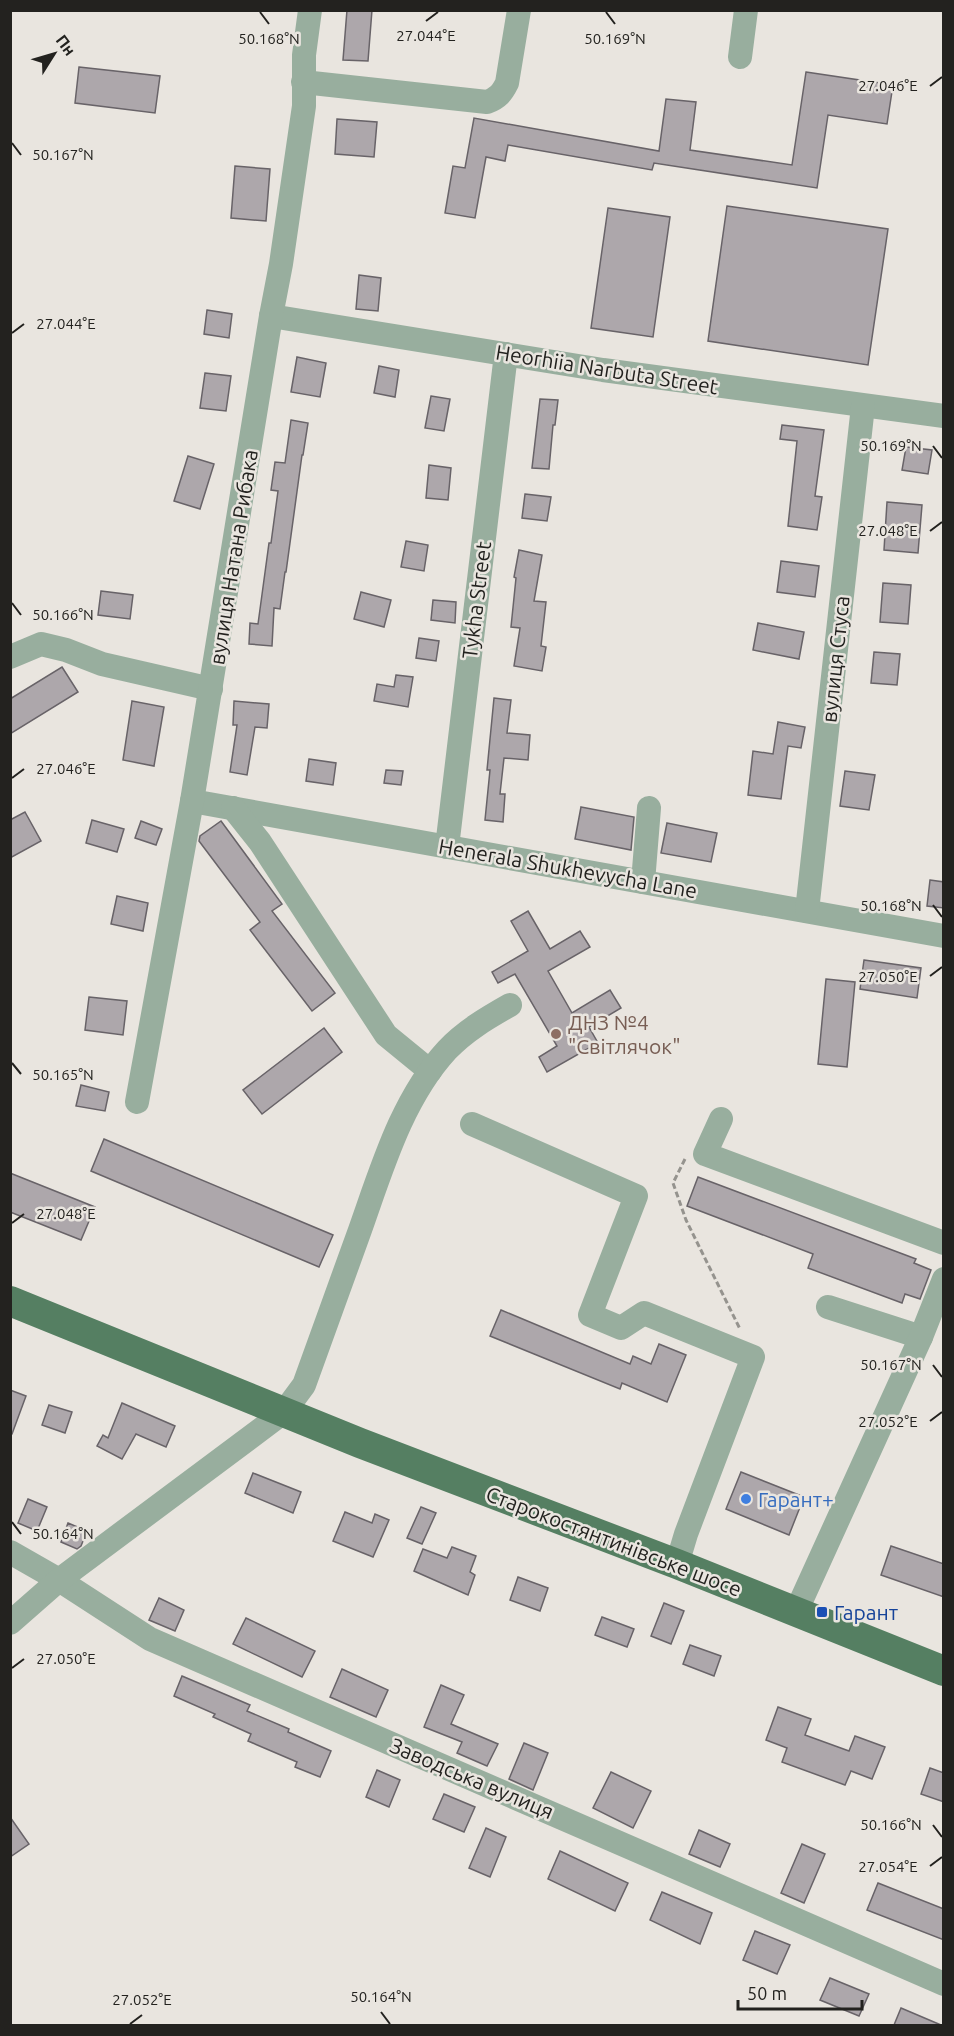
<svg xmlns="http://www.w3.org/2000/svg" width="954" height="2036" viewBox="0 0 954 2036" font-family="Ubuntu,sans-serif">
<rect width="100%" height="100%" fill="#e9e5df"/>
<g fill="#ada7ab" stroke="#686368" stroke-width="1.5">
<path d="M347,10H372L368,61L343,60Z"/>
<path d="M79,67L160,76L155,113L75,103Z"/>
<path d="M806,72L893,85L887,124L828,115L817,188L654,163L652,170L508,145L505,161L486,157L475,218L445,213L453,166L465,168L474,118L659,151L666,99L696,102L690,150L792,165Z"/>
<path d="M337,119L377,122L374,157L335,154Z"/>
<path d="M235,166L270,169L266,221L231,218Z"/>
<path d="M727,206L888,229L868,365L708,341Z"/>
<path d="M608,208L670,217L653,337L591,328Z"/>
<path d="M359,275L381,278L378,311L356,309Z"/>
<path d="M207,310L232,314L229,338L204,334Z"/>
<path d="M297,357L326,363L320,397L291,392Z"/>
<path d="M379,366L399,370L395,397L374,393Z"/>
<path d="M205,373L231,376L226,411L200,408Z"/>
<path d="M431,396L450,399L444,431L425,428Z"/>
<path d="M540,399L558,400L555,425H553L549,469L532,468Z"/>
<path d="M291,420L308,423L303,455H302L286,572H285L280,609L274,608L272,646L249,644L250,623L258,624L269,543H271L278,491L271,490L275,462L285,463Z"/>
<path d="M782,425L824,430L815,496L822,497L817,530L788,526L797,441L780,439Z"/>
<path d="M906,447L932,450L928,474L902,470Z"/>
<path d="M188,456L214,464L200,509L174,501Z"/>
<path d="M429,465L451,468L448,500L426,498Z"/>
<path d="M525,494L551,497L547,521L522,518Z"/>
<path d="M887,502L922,505L918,553L884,550Z"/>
<path d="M406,541L428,545L424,571L401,567Z"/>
<path d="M519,550L542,555L534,601L546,602L541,646L546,647L542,671L514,666L520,628L511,627L516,578L514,577Z"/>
<path d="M781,561L819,566L815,597L777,592Z"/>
<path d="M883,583L911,585L908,624L880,622Z"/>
<path d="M101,591L133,595L130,619L98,615Z"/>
<path d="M361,592L391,600L384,627L354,619Z"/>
<path d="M433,600L456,602L455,623L431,620Z"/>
<path d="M758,623L804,632L799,659L753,650Z"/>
<path d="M419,638L439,641L436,661L416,658Z"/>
<path d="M874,652L900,654L897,685L871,683Z"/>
<path d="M62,667L78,692L10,734V699Z"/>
<path d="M396,675L413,677L408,707L374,701L377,684L394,687Z"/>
<path d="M494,698L511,700L507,733L530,735L528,760L504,758L500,794H505L503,822L485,820L490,770H487Z"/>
<path d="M132,701L164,707L154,766L123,760Z"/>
<path d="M234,701L269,704L267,728L255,727L247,775L230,772L237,725H233Z"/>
<path d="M778,722L805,727L801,748L788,746L781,799L748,795L753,751L773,754Z"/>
<path d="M309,759L336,763L333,785L306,781Z"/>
<path d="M386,770L403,771L401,785L384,783Z"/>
<path d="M845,771L875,775L869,810L840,806Z"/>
<path d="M581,807L634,817L631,850L575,839Z"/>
<path d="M25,812L41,841L10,858V820Z"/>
<path d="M92,820L124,829L117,852L86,843Z"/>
<path d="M141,821L162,829L156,845L135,838Z"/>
<path d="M221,821L282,904L272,911L335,993L312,1011L250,930L260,922L199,841L200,836Z"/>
<path d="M667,823L717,833L711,862L661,853Z"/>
<path d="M930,880L944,882V908L927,906Z"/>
<path d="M117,896L148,903L143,931L111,924Z"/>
<path d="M528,911L550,949L580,931L590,947L548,971L572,1013L610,990L621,1008L589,1027L598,1043L547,1072L539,1057L557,1046L515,974L498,983L492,972L528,951L511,921Z"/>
<path d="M864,960L921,968L917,998L860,989Z"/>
<path d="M826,979L855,982L847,1067L818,1064Z"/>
<path d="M89,997L127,1001L123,1035L85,1030Z"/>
<path d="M324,1028L342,1052L262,1114L243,1090Z"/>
<path d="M81,1085L109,1092L105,1111L76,1106Z"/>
<path d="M104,1139L333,1235L319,1267L91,1171Z"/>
<path d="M10,1173L95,1207L81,1240L10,1212Z"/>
<path d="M698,1177L916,1259L914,1263L931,1270L920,1299L905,1294L902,1303L808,1268L813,1254L687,1206Z"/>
<path d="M501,1310L630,1364L633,1356L651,1364L659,1344L686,1355L667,1402L622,1383L620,1389L490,1336Z"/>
<path d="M10,1390L26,1396L12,1434H10Z"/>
<path d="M122,1403L175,1426L166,1447L136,1434L122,1459L97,1446L103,1435L108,1438Z"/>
<path d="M49,1405L72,1412L65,1433L42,1425Z"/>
<path d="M741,1472L804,1497L789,1535L726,1509Z"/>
<path d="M253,1473L301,1492L293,1513L245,1493Z"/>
<path d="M28,1499L47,1507L37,1531L18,1523Z"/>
<path d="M421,1507L436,1513L422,1544L407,1538Z"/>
<path d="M345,1512L372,1523L375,1514L389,1520L373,1557L333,1541Z"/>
<path d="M68,1523L87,1531L81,1546L77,1549L61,1542Z"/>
<path d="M891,1546L944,1564V1597L881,1575Z"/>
<path d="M452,1547L476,1556L470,1572L475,1575L468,1595L414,1571L423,1549L447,1558Z"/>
<path d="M518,1577L548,1588L540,1611L510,1600Z"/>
<path d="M159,1598L184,1610L175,1631L149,1620Z"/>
<path d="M664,1603L684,1611L671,1644L651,1636Z"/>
<path d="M602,1617L634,1629L627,1647L595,1635Z"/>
<path d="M246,1618L315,1651L302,1677L233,1644Z"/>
<path d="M690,1645L721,1656L714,1676L683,1664Z"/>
<path d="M342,1669L388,1690L376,1717L330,1697Z"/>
<path d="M182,1676L250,1705L247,1711L289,1729L288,1732L331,1751L320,1777L295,1767L297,1762L248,1741L251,1734L213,1717L215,1714L174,1696Z"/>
<path d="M441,1685L464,1695L451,1724L498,1744L487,1766L457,1753L462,1742L424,1727Z"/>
<path d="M778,1707L811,1719L805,1735L849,1751L855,1736L885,1747L872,1779L851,1771L845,1785L782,1762L787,1748L766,1740Z"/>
<path d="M524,1743L548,1753L533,1790L509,1779Z"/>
<path d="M930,1768L944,1773V1802L921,1794Z"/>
<path d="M377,1770L400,1780L389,1807L366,1797Z"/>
<path d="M611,1772L651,1791L633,1828L593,1808Z"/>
<path d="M444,1794L475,1807L464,1832L433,1819Z"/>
<path d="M10,1817L29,1844L10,1857Z"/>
<path d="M486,1828L506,1837L490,1877L469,1868Z"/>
<path d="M699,1830L730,1844L720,1867L689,1854Z"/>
<path d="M802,1844L825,1854L804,1903L781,1893Z"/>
<path d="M560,1851L628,1883L615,1911L548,1879Z"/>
<path d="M878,1883L944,1909V1940L867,1910Z"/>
<path d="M662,1892L712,1913L700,1944L650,1920Z"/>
<path d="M755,1931L790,1945L777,1974L743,1960Z"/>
<path d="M830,1978L869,1994L859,2016L820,2000Z"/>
<path d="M901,2008L941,2025H894Z"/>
</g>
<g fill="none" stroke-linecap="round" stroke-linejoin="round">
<path stroke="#95938e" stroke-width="3" stroke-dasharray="6 3" stroke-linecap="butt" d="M685,1159L673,1183L686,1220L740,1329"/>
<g stroke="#98ae9e" stroke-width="24">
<path d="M740,57L746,10"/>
<path d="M303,82L487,102C498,98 502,93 507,83L519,10"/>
<path d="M271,316L603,370L944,416"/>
<path d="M10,657L41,644L66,650L102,664L211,689"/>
<path d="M192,801L944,936"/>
<path d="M233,808L260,842L386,1035L430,1071"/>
<path d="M447,847L506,354"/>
<path d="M643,882L649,808"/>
<path d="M807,911L863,406"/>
<path d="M137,1102L192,801L271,316L281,264L304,106V55L310,10"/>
<path d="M721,1119L705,1154L944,1243"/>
<path d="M472,1124L636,1196L590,1315L621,1328L644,1313L753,1357L686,1534L677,1564"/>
<path d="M828,1307L921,1337"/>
<path d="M10,1552L59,1580L150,1639L944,1984"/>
<path d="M796,1612L921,1337L944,1279"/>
<path d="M10,1623L59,1580L284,1412L304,1385C323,1333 341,1282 360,1230C382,1168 402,1099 447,1050C465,1031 487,1018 510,1005"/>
</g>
<path stroke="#557f62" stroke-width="30" d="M10,1301L360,1443L677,1564L944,1671"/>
</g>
<path fill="none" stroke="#23221f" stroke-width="2" d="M260,12L269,24M606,12L615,24M426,21L438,12M930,86L942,77M12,143L21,155M12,333L24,324M933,446L942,458M930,531L942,522M12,603L21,615M12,778L24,769M933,905L942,917M930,976L942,967M12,1063L21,1074M12,1223L24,1214M933,1365L942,1377M930,1421L942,1412M12,1522L21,1534M12,1668L24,1659M933,1825L942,1837M930,1866L942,1857M381,2012L390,2024M130,2024L142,2015"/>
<circle fill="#8d6e63" stroke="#e9e5df" stroke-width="2" cx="556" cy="1034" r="6"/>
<circle fill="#3f7fe0" stroke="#e9e5df" stroke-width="2" cx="746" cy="1499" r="6"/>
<rect fill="#1a4fb4" stroke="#e9e5df" stroke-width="2" x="816" y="1606" width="12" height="12" rx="3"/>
<g text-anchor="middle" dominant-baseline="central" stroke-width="5" stroke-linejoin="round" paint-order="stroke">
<g font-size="21" fill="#23221f" stroke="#e9e5df">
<text transform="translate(607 369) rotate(9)">Heorhiia Narbuta Street</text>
<text transform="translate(233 557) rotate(-81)">вулиця Натана Рибака</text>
<text transform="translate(476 600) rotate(-83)">Tykha Street</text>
<text transform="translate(835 659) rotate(-84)">вулиця Стуса</text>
<text transform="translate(568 868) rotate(10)">Henerala Shukhevycha Lane</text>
<text transform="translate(614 1541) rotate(21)">Старокостянтинівське шосе</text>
<text transform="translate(472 1778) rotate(23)">Заводська вулиця</text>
</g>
<g font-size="21" fill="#785e54" stroke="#e9e5df" text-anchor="start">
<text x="568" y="1022">ДНЗ №4<tspan x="568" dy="24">"Світлячок"</tspan></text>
</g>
<g font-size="21" fill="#366cbe" stroke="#e9e5df" text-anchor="start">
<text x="758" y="1499">Гарант+</text>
</g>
<g font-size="21" fill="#164399" stroke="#e9e5df" text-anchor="start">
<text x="834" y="1612">Гарант</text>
</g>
</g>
<g font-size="15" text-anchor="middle" fill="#23221f" stroke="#e9e5df" stroke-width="5" stroke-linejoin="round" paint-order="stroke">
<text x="426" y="41">27.044°E</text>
<text x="269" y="44">50.168°N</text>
<text x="615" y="44">50.169°N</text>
<text x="888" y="91">27.046°E</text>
<text x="63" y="160">50.167°N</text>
<text x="66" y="329">27.044°E</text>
<text x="891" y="451">50.169°N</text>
<text x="888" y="536">27.048°E</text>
<text x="63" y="620">50.166°N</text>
<text x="66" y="774">27.046°E</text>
<text x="891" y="911">50.168°N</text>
<text x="888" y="982">27.050°E</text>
<text x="63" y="1080">50.165°N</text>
<text x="66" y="1219">27.048°E</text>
<text x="891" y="1370">50.167°N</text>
<text x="888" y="1427">27.052°E</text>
<text x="63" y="1539">50.164°N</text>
<text x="66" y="1664">27.050°E</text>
<text x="891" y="1830">50.166°N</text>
<text x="888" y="1872">27.054°E</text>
<text x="381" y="2002">50.164°N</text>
<text x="142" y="2005">27.052°E</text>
</g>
<rect width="954" height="2036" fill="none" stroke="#23221f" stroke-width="24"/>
<g transform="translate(54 54) rotate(53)" stroke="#e9e5df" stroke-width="4.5" paint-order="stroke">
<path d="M0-4.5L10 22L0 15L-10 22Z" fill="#23221f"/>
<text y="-9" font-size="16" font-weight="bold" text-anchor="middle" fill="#23221f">Пн</text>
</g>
<path d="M738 2000v9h124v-9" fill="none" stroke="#23221f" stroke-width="3"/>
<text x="747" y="2000" font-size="18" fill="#23221f" stroke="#e9e5df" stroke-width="4.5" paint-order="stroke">50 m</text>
</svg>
